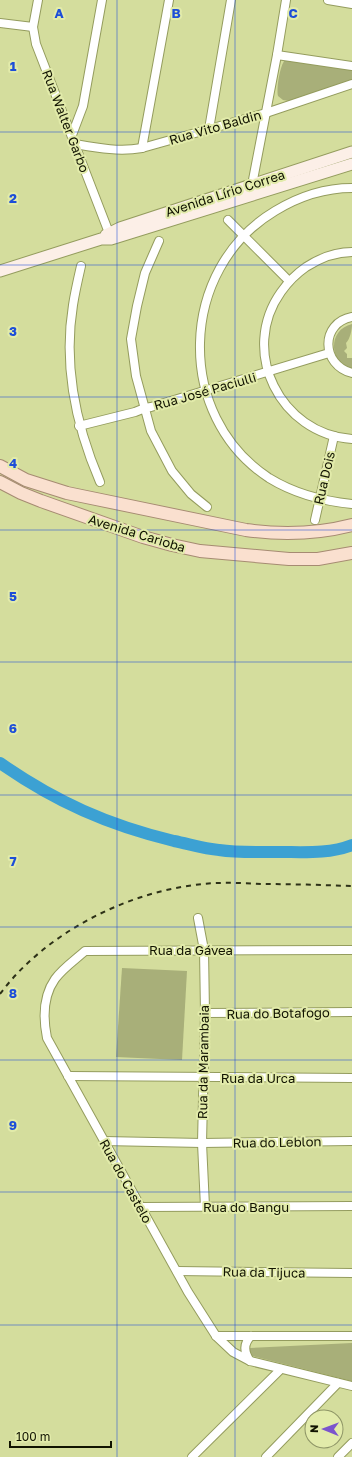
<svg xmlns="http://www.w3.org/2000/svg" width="352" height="1457" viewBox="0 0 352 1457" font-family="'Golos Text',sans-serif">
<rect width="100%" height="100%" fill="#d4dd9d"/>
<g fill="#a8af79">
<path d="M285,60L352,69V81L289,101L283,100L278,96C276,89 280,65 285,60Z"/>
<path d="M352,324C352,330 350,339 346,343L347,348L344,351L347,354V358H352V370C329,363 327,330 352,324Z"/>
<path d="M122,968L187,971L182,1060L116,1057Z"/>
<path d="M352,1343V1381L248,1355L249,1348Z"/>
</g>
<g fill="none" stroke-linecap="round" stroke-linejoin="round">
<path stroke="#3ca1d3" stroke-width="12" d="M0,763C56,802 108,825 174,841C189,844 204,849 219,850C239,853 260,852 280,852C304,852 329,854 352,845"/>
<g stroke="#949c5e" stroke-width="10">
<g id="minor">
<path d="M38,0L33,27L36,44L111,238"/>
<path d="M328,0L352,4"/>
<path d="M0,23L33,27"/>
<path d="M277,55L352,66"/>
<path d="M209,129L231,0"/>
<path d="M72,135L83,106L102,0"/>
<path d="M75,144C98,148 119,152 142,148L266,113L352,84"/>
<path d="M142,148L169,0"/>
<path d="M253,188L252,185L277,55L286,0"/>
<path d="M352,188C325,188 298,197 275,211C178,269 174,416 269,478C295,494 322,501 352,504"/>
<path d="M228,220L289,281"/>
<path d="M159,241L145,273L137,306L131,339L136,376L151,431L172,471L191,494L207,507"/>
<path d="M352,252C336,252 320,258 306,267C296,274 288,282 281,292C239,351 280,434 352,439"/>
<path d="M81,266C78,279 75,292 73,305C63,366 76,426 100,482"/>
<path d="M352,317C320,323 321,365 352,373"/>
<path d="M79,426L135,412L145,408L151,407L329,353"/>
<path d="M315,520L334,436"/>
<path d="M198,918L204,950L205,1013L202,1143L205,1207"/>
<path d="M352,950L85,951C75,960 63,968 55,979C43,996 43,1018 47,1038L188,1292L216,1336L233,1352L250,1361L352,1386"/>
<path d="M205,1013L352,1012"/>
<path d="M68,1076L352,1078"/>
<path d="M104,1141L202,1143L352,1141"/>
<path d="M141,1207L352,1206"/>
<path d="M177,1271L352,1273"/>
<path d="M216,1336H352"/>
<path d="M250,1361C244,1352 243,1344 251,1336"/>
<path d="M192,1457L281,1369"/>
<path d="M266,1457L338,1383"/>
<path d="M338,1457L352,1443"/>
</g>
</g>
<g stroke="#949c5e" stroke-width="13">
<g id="secondary">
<path d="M106,235L120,228L352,152"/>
<path d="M0,271L101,239H111L352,164"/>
</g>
</g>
<g stroke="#a68b72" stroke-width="14">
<g id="primary">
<path d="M0,466L26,480L67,493L246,530C282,535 317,534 352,525"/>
<path d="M0,482L21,493L41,501L143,537L172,545L200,551L289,559H318L352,553"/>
</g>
</g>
<use href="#minor" stroke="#fff" stroke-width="8"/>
<use href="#secondary" stroke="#fcefe7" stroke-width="11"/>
<use href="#primary" stroke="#fae0cf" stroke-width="12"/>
<path stroke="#2d3117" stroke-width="2" stroke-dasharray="5 5" stroke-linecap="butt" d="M0,994C45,933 128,891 203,884C222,882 242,883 261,884C291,884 322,885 352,886"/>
</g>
<path fill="none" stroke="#1d4ed8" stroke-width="1" stroke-opacity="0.55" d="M117,0V1457M235,0V1457M0,132H352M0,265H352M0,397H352M0,530H352M0,662H352M0,795H352M0,927H352M0,1060H352M0,1192H352M0,1325H352"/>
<g text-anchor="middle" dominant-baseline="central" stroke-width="4" stroke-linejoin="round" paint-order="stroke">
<g font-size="13" fill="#111300" stroke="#e2ebaa">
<text transform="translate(66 121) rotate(69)">Rua Walter Garbo</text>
<text transform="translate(215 127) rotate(-16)">Rua Vito Baldin</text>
<text transform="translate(225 193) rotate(-18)">Avenida Lírio Correa</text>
<text transform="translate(205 391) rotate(-16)">Rua José Paciulli</text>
<text transform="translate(324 478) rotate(-77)">Rua Dois</text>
<text transform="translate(137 533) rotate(17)">Avenida Carioba</text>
<text x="191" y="950">Rua da Gávea</text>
<text transform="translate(278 1013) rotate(-1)">Rua do Botafogo</text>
<text transform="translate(203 1062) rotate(-89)">Rua da Marambaia</text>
<text x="258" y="1078">Rua da Urca</text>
<text transform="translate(277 1142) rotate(-1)">Rua do Leblon</text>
<text transform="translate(126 1181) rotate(61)">Rua do Castelo</text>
<text x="246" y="1207">Rua do Bangu</text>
<text transform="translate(264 1272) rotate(1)">Rua da Tijuca</text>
</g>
</g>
<g font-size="13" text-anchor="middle" font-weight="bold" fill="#1d4ed8" stroke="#e2ebaa" stroke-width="4" stroke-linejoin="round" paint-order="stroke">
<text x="59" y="18">A</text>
<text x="176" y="18">B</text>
<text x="293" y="18">C</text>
<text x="13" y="71">1</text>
<text x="13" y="203">2</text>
<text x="13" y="336">3</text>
<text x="13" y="468">4</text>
<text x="13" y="601">5</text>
<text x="13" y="733">6</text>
<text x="13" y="866">7</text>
<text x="13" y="998">8</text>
<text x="13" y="1130">9</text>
</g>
<g transform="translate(324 1429) rotate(271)"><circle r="19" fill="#e2ebaa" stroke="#8e9566"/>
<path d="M0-3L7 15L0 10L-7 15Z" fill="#7b54cd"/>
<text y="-6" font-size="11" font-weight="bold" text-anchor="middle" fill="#111300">N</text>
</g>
<path d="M10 1441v6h101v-6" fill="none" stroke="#111300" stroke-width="2"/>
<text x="16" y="1441" font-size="12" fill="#111300" stroke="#e2ebaa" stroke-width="3" paint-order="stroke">100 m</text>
</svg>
